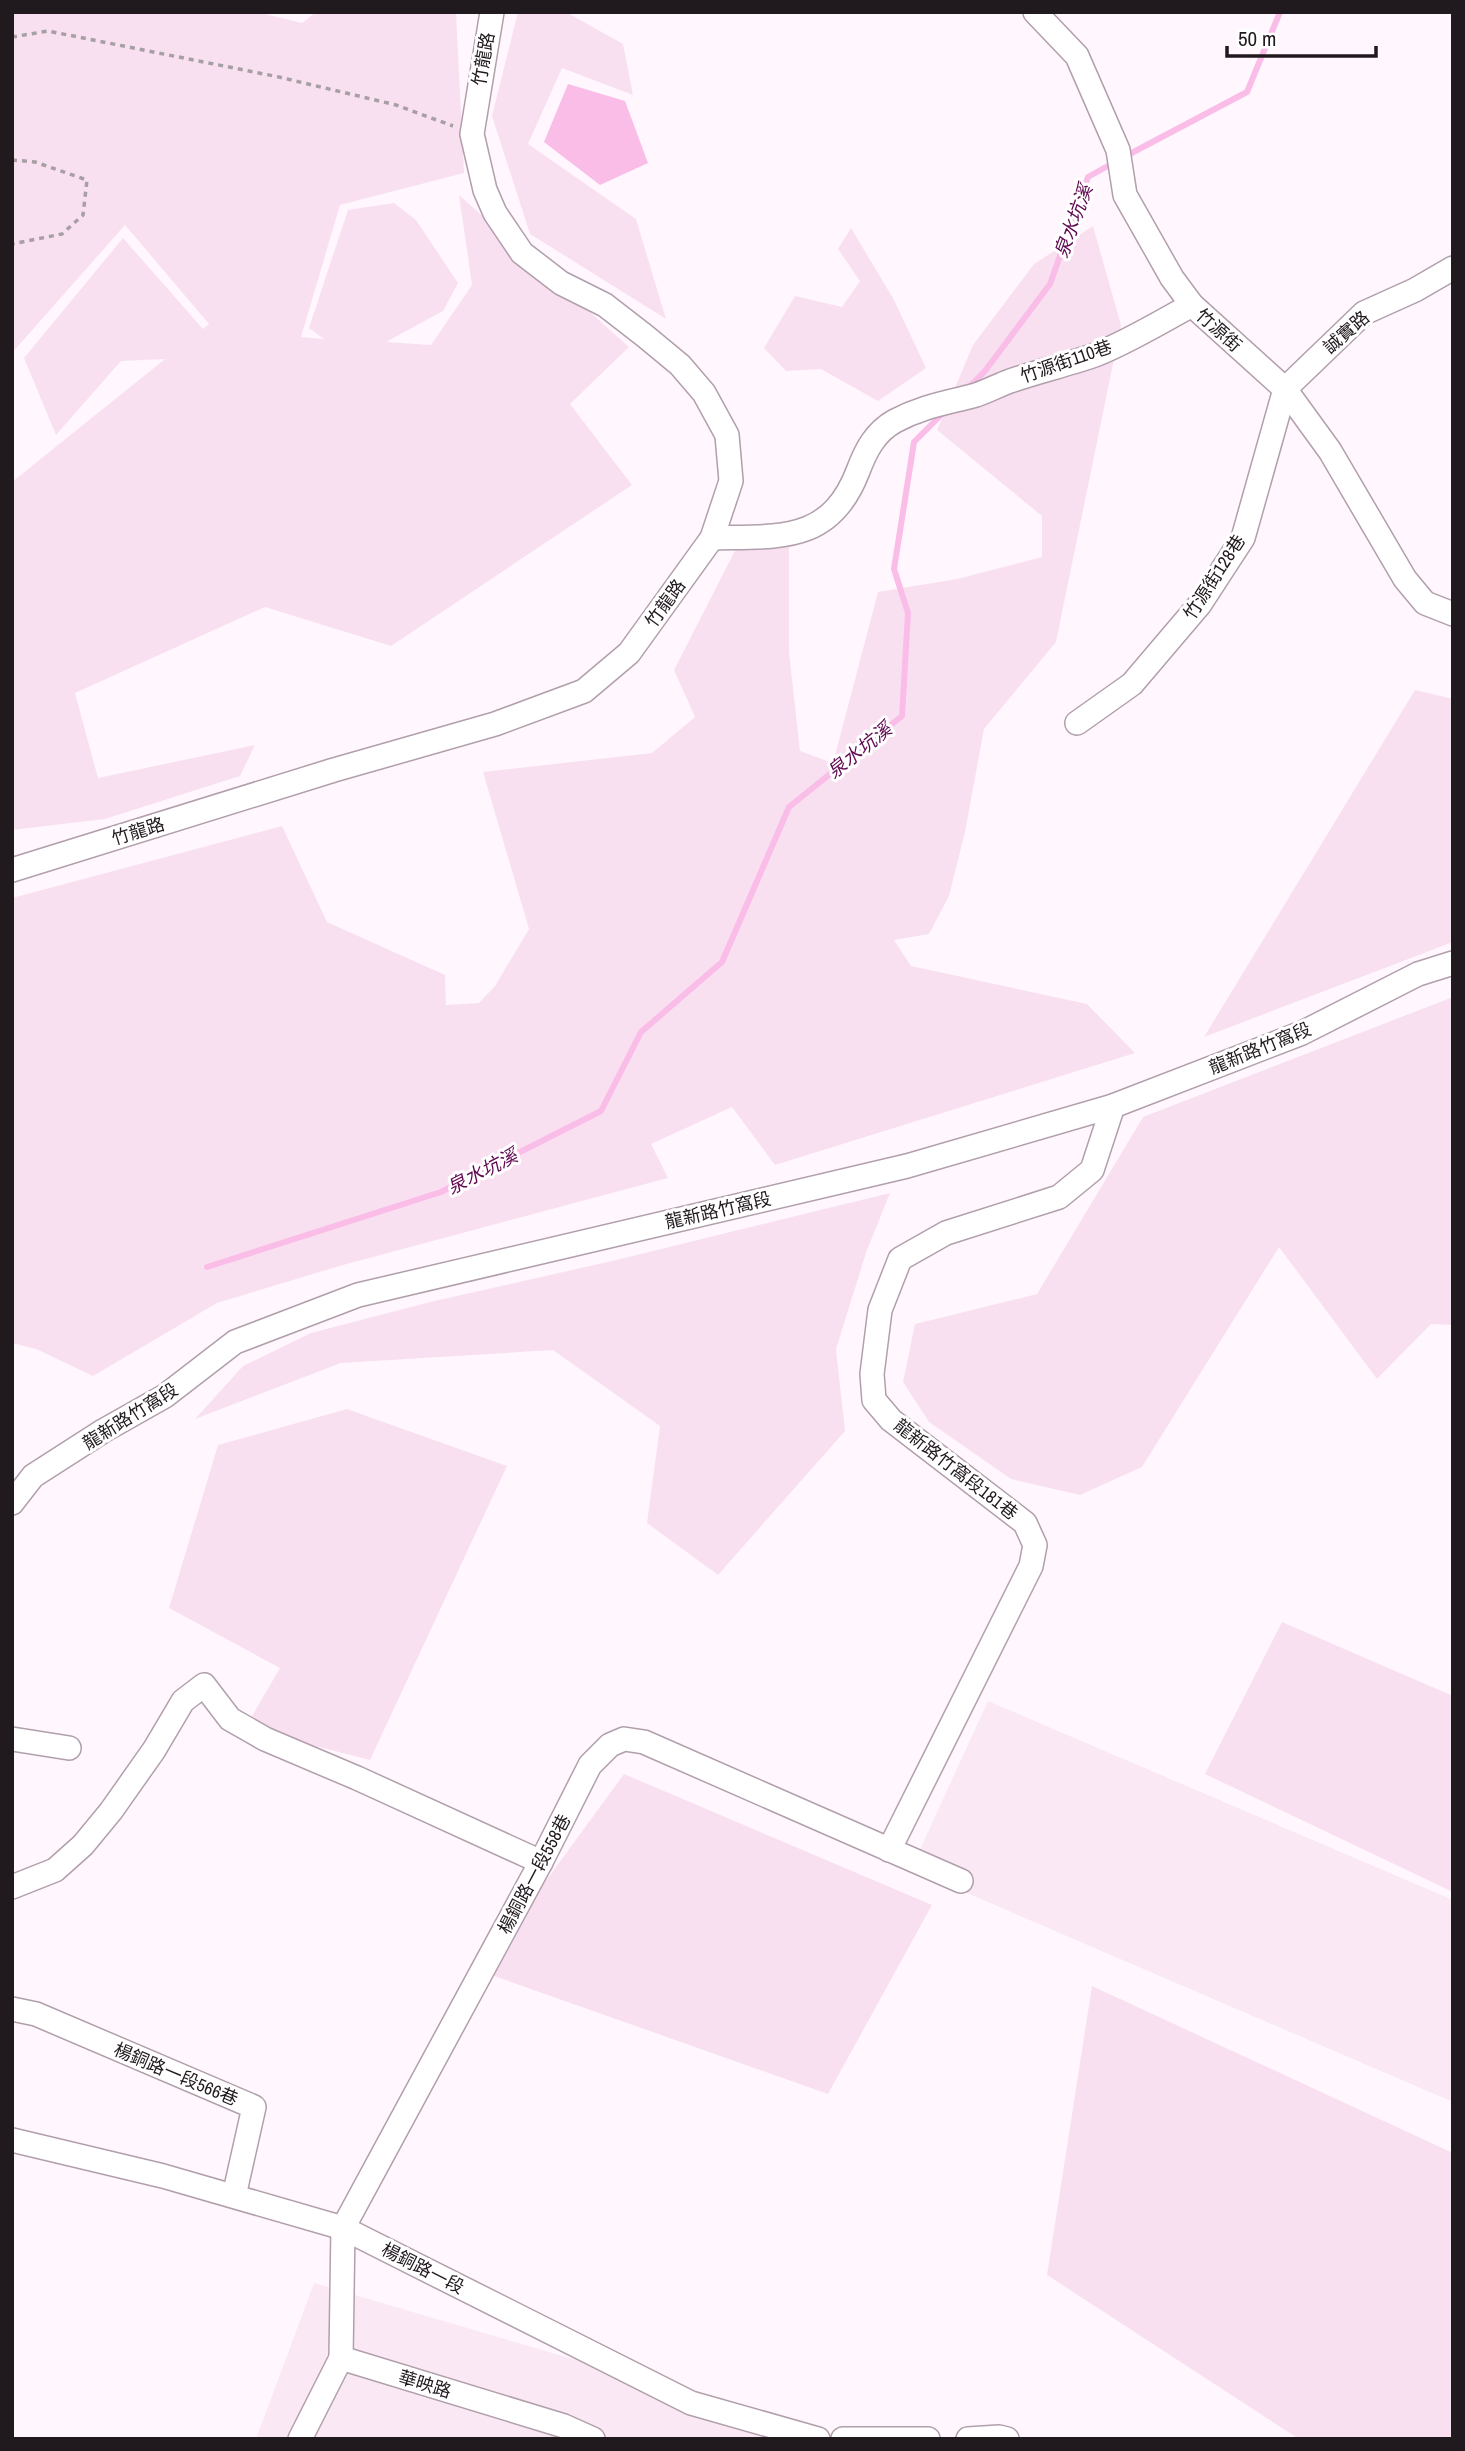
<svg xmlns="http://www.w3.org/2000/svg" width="1465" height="2451" viewBox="0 0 1465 2451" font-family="'Archivo Narrow','Noto Sans TC',sans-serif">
<rect width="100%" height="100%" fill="#fff7fd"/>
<g fill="#fae9f4">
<path d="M988,1701L1453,1900V2102L911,1869Z"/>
<path d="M314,2283L846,2439H256Z"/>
</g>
<g fill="#f9e0f1">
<path d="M12,12H257L302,23L316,12H456L464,173L340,205L301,337L324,339L309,328L348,210L394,203L416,220L458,283L443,311L386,342L431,345L472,285L459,195L629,347L570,404L632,485L391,646L265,607L75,693L98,778L255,745L240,776L105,819L12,830V482L165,359L121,361L56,435L24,358L123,238L203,329L209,324L125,225L12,353Z"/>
<path d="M518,12H566L623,44L633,95L562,68L528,144L636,219L666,319L530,234L492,116Z"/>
<path d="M1093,226L1121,325L1056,642L984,729L965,832L949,896L929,934L894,940L911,966L1087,1004L1135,1053L775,1165L732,1107L651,1144L668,1178L343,1265L217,1303L93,1376L36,1349L12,1343V898L282,826L327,922L445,975L446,1005L479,1003L495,986L529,929L483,772L652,753L695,717L674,670L743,535L789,532V652L800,751L833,763L878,592L957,579L1042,557V516L937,430L973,345L1034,264Z"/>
<path d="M851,228L894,300L926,368L878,401L821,369L786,371L764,348L795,296L842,307L860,281L838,249Z"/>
<path d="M1415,690L1453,699V942L1204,1037Z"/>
<path d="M1453,997V1325L1431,1324L1377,1379L1279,1247L1142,1467L1080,1495L1011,1479L929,1422L903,1382L915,1324L1037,1294L1143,1117Z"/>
<path d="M890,1193L867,1250L836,1349L845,1431L718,1575L647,1523L660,1426L553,1350L341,1363L195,1419L243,1366L311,1333L430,1302L612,1261Z"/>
<path d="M347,1409L507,1466L370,1760L245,1728L280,1668L169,1608L218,1445Z"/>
<path d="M1282,1622L1453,1696V1892L1205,1774Z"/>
<path d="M624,1774L932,1905L828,2094L480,1971Z"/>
<path d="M1092,1986L1453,2153V2439H1299L1047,2275Z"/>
</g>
<path fill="#f9bde8" d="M568,84L625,101L648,163L600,185L544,142Z"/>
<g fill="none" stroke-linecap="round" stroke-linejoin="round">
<g stroke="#f9bde8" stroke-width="6">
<path d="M1124,157L1247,92L1280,12"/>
<path d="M966,390L985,371L1050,284L1088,177L1115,162"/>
<path d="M207,1267L441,1192L601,1111L641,1032L722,962L789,807L902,716L908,613L894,569L914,442L944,412"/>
</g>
<g stroke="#b19fac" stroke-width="26">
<g id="minor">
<path d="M1035,12L1077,56L1118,150L1125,195L1172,278L1192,305L1285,389L1330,451L1405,579L1425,603L1453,614"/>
<path d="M712,538C779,536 830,544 858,471C866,450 875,432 895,421C923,406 947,403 976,395C988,391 999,385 1010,381C1037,372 1065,365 1092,356C1123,345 1162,321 1192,305"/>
<path d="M1077,723L1132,684L1200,604L1243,538L1285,389L1364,313L1415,290L1453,268"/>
<path d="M12,870L334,770L495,724L584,691L629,653L712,538L731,481L727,435L704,393L680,365L645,336L605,305L561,283L522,253L495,213L485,190L472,134L492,12"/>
<path d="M12,1503L33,1476L103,1431L165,1396L235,1342L358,1295L907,1166L1113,1106L1302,1033L1418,974L1453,963"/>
<path d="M12,1739L69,1748"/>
<path d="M889,1850L1031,1566L1035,1545L1025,1523L891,1420L874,1400L872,1374L880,1310L900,1259L946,1233L1059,1197L1092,1170L1113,1106"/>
<path d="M12,1887L55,1870L83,1845L111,1811L154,1750L183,1701L204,1685L230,1719L265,1739L357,1778L541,1862"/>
<path d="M12,2009L36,2014L254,2107L234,2196"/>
<path d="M12,2140L163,2176L343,2228L691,2403L818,2439"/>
<path d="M341,2358L343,2228L541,1862L590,1765L610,1745L624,1739L644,1742L961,1881"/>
<path d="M300,2439L341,2358L564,2426L593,2439"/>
<path d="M843,2439H928"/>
<path d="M968,2439L999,2437L1007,2439"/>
</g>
</g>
<g stroke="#a69fa4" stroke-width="3.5" stroke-dasharray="5 5" stroke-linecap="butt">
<path d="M12,37L48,31L279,77L396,105L453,126"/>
<path d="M12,160L35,162L87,180L83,215L62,234L12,244"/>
</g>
<use href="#minor" stroke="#fff" stroke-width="23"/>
</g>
<g text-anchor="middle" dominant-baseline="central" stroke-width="6" stroke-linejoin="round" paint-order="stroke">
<g font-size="18" fill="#20191e" stroke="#fff">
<text transform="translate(483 59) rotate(-80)">竹龍路</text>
<text transform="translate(1219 330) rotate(42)">竹源街</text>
<text transform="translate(1346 332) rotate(-41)">誠實路</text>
<text transform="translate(1066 361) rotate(-19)">竹源街110巷</text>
<text transform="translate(1214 577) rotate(-57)">竹源街128巷</text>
<text transform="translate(665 603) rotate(-54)">竹龍路</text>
<text transform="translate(138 831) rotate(-17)">竹龍路</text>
<text transform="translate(1260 1048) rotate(-22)">龍新路竹窩段</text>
<text transform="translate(718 1210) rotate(-13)">龍新路竹窩段</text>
<text transform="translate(130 1416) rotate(-32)">龍新路竹窩段</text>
<text transform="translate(956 1469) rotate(38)">龍新路竹窩段181巷</text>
<text transform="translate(534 1874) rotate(-62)">楊銅路一段558巷</text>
<text transform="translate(176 2074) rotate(23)">楊銅路一段566巷</text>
<text transform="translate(423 2268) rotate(27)">楊銅路一段</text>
<text transform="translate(425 2384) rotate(17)">華映路</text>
</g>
<g font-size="19" font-style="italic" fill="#5f0850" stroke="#fff">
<text transform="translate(1073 221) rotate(-70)">泉水坑溪</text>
<text transform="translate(859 750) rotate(-39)">泉水坑溪</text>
<text transform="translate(482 1171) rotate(-27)">泉水坑溪</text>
</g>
</g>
<rect width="1465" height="2451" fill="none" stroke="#20191e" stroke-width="28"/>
<path d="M1227 46v10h149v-10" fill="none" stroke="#20191e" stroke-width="3.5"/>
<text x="1238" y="46" font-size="21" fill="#20191e" stroke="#ffffff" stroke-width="5" paint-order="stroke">50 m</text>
</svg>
